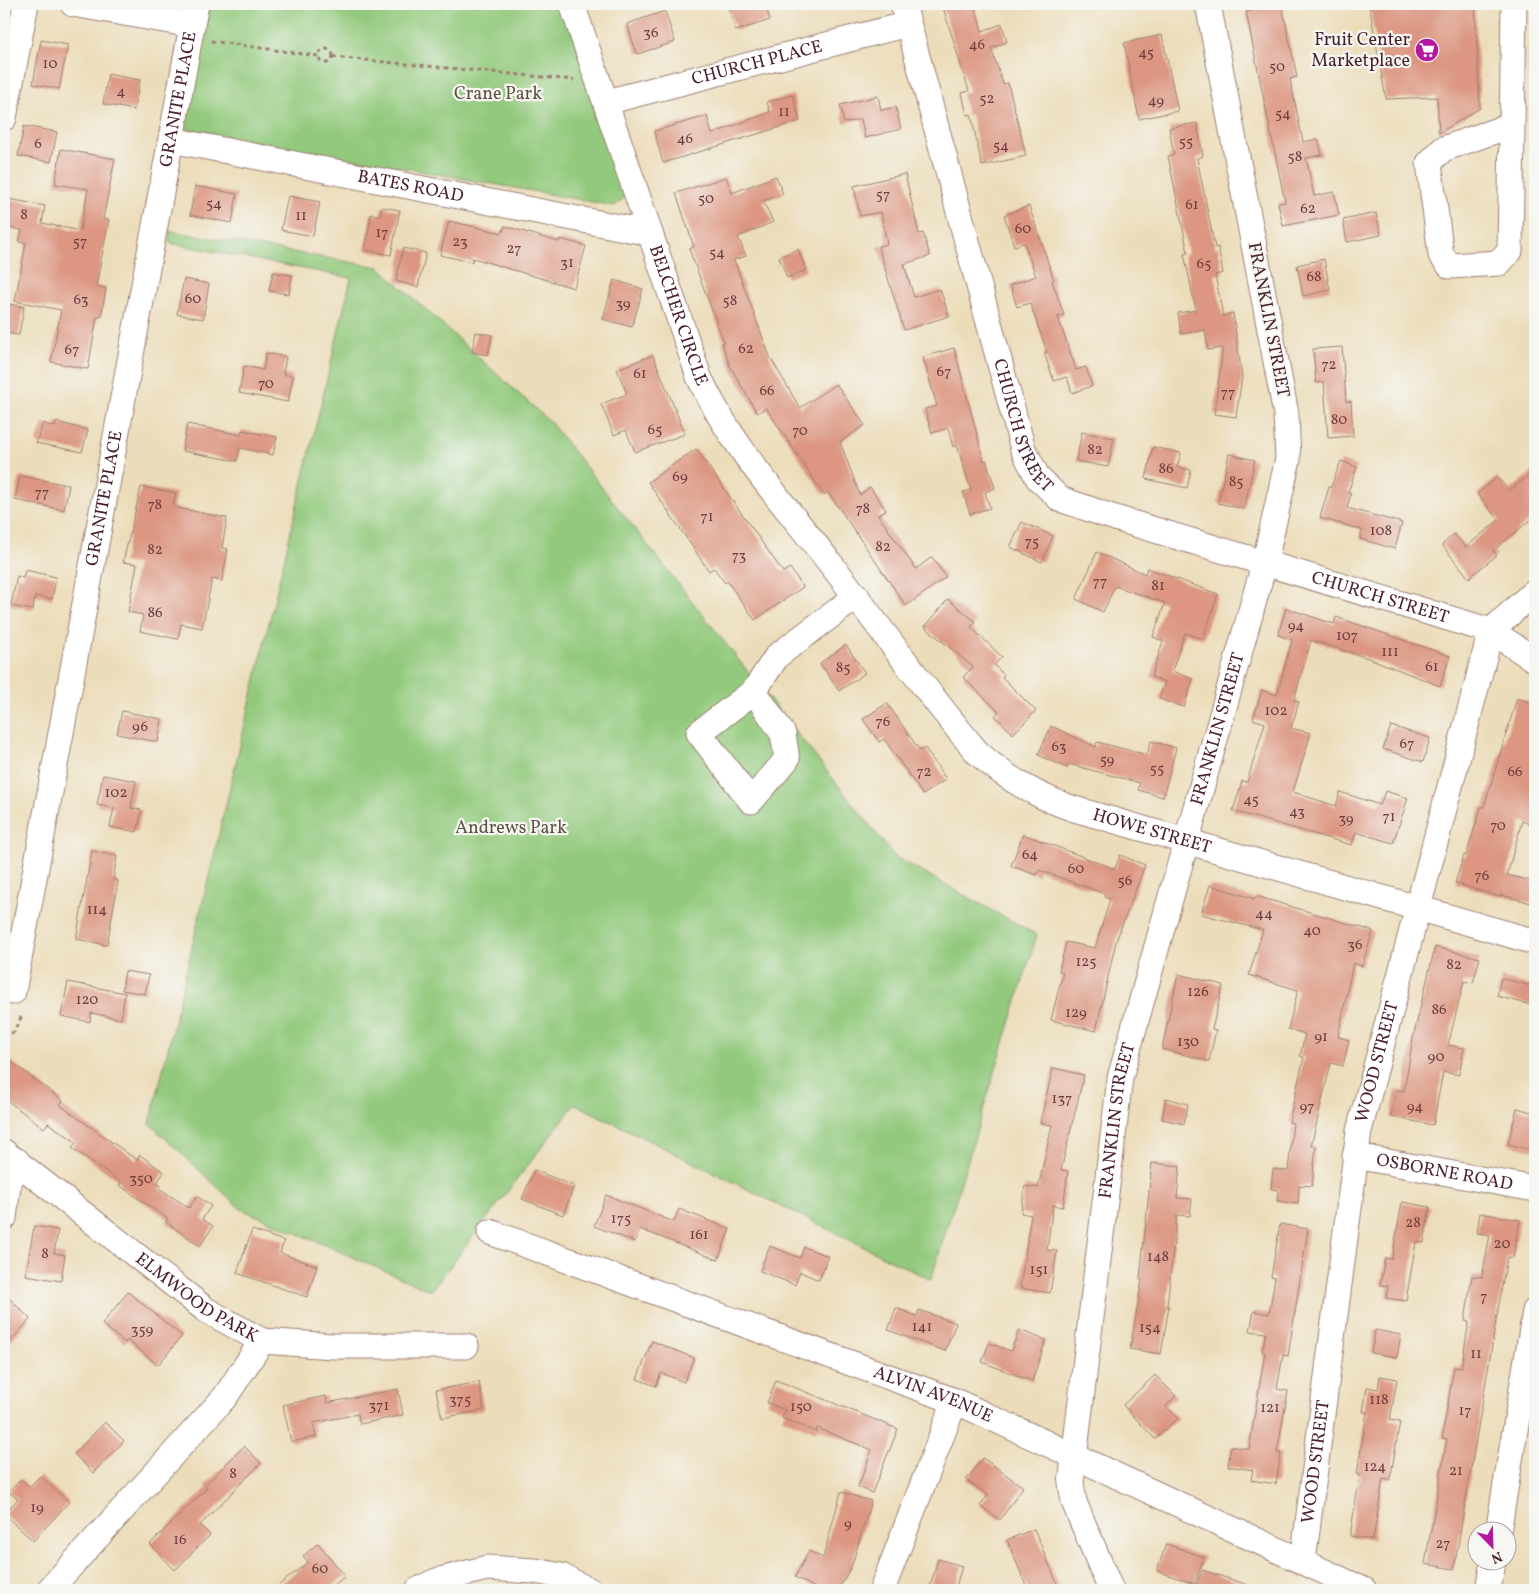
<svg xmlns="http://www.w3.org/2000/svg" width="1539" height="1594" viewBox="0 0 1539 1594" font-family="Vollkorn,serif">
<rect width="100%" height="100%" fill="#f6f6f2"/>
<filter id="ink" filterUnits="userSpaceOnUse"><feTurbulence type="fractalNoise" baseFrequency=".02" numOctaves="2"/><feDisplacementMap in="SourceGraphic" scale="10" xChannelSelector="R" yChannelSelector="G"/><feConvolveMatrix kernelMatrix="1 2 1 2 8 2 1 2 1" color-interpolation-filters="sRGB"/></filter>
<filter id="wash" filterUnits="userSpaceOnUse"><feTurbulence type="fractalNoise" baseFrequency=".0096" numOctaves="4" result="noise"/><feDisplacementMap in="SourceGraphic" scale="20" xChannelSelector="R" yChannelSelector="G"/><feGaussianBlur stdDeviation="1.12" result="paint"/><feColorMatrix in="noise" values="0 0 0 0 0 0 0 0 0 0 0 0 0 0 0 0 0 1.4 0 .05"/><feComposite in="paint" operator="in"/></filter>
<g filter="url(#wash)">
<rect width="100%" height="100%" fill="#ecddba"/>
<g fill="#92c97c" stroke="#6e7454">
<path d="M209,4H564L626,196L615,206L186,129Z"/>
<path d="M170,231L379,267L550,422L895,857L1037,935L931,1280L575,1104L431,1291L241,1209L150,1124L351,278L169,243Z"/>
</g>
<g id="blocks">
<g fill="#dc9681">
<path d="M727,4H765L770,20L736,31Z"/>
<path d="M942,4H974L982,31L1002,24L1007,42L991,48L1003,84L1008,83L1026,156L982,166L971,114L967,115L962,93L969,91Z"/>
<path d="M1369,4H1475L1480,108L1439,133L1437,97L1386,99Z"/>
<path d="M1282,5L1297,77L1290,79L1303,142L1318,139L1322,155L1306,158L1314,196L1334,192L1339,215L1283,226L1278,203L1285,202L1246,12Z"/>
<path d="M665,11L675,42L637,54L627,24Z"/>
<path d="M1162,35L1178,111L1139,119L1124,43Z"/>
<path d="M41,40L68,45L59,89L33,84Z"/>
<path d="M108,74L140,80L134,110L103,104Z"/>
<path d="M793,95L800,121L663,163L654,131L707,116L712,134L770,112L767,102Z"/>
<path d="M878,96L881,110L896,107L901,129L865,138L861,119L844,123L840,105Z"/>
<path d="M1197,123L1203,156L1197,158L1215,248L1218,247L1223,273L1215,275L1223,316L1233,313L1242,377L1236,417L1214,414L1223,348L1208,350L1205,330L1181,334L1178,313L1196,310L1184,254L1188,253L1168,156L1174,155L1169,128Z"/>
<path d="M24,126L57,132L51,162L18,156Z"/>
<path d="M61,149L115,159L103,219L109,220L96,286L106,288L101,317H97L88,369L51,362L61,310L15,301L26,243L19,242L22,230L4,227L9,199L45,206L42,223L80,231L88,189L55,184Z"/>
<path d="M905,174L919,234L923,233L930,256L904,264L914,297L940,289L949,316L904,330L878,246L887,244L881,212L860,216L854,186Z"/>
<path d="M776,176L783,194L763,201L773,222L738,237L746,256L734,260L770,357L800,408L836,384L865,425L840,442L860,495L870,487L886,510L878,515L916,569L932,557L946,577L906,606L828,492L824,495L766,408L757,413L730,366L722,343L724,342L689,249L694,247L676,193L726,177L732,193Z"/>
<path d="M195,186L237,194L232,223L190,215Z"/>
<path d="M288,196L320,202L313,236L281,230Z"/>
<path d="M1029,206L1054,280L1052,281L1064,315L1058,317L1076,370L1086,367L1092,386L1072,393L1067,377L1054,381L1044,353L1047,352L1030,303L1017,307L1010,285L1036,276L1024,243L1014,246L1004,215Z"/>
<path d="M382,207L400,210L391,255L365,250L371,214L380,216Z"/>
<path d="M1376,213L1381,235L1347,242L1343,220Z"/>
<path d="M449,221L502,233L505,226L559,242L560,239L586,246L574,288L473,258L472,262L440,255Z"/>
<path d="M403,248L426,253L418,287L396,281Z"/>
<path d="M798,249L806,270L787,278L779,257Z"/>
<path d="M1324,259L1330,290L1303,296L1297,265Z"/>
<path d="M273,272L292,275L289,294L269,291Z"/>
<path d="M184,279L209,284L203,319L177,314Z"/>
<path d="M614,280L643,289L632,327L603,319Z"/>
<path d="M4,303L24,307L19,335L4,333Z"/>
<path d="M476,332L492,335L488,355L472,352Z"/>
<path d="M1342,347L1346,402L1351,401L1353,436L1328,438L1324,382L1316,383L1313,349Z"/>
<path d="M954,348L984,461L986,460L995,488L985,492L990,508L970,514L963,492L971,490L957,445L953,447L948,428L932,433L925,409L937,406L923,357Z"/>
<path d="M266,353L286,357L283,374L293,376L288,402L239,393L244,366L263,370Z"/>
<path d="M653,355L685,434L635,452L626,430L614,435L601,404L627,394L617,369Z"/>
<path d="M56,422L88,430L82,452L36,443L43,423L55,427Z"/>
<path d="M187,424L241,435L242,430L277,437L273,455L240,448L237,461L182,451Z"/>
<path d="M1082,432L1114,438L1108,467L1076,461Z"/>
<path d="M1153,447L1181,453L1177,467L1191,470L1187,488L1146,479Z"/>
<path d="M696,449L783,572L790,568L803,587L755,620L727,581L725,583L714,568L709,571L648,482Z"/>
<path d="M1229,454L1255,460L1244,509L1218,503Z"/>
<path d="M1341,461L1357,467L1348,492L1351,493L1347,508L1402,523L1395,549L1360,539L1362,530L1320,518L1329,487H1331Z"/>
<path d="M1535,470V516L1493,551L1497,555L1469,578L1442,545L1454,534L1466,547L1499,520L1477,494L1497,477L1509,491Z"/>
<path d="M20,476L69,485L64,510L15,500Z"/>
<path d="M141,487L176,493L173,507L227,518L222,548L228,549L222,581L212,579L202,628L181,624L178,639L140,631L143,615L128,612L137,564L123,562Z"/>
<path d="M1022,522L1053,536L1042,562L1010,547Z"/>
<path d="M1097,552L1145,574L1147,568L1218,594L1203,639L1185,633L1172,671L1193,679L1184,707L1159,699L1165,682L1151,677L1163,641L1153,637L1165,603L1115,586L1103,612L1076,599Z"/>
<path d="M25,570L56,577L52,599L35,596L33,610L11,606L17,576L23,578Z"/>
<path d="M948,599L976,622L971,627L1002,657L994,665L1004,675L1002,677L1036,711L1013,734L995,716L999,712L963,677L973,667L925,627Z"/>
<path d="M1286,608L1334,624L1336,617L1450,656L1440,686L1371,659L1311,640L1294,700L1299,702L1291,728L1311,733L1293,792L1336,806L1340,792L1380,805L1385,791L1408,798L1393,843L1356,832L1352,845L1233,811L1242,781L1247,782L1265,723L1253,719L1262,690L1277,695L1292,640L1278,635Z"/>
<path d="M846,645L865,673L839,691L820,663Z"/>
<path d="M1517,698L1535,704V826L1522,821L1507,875L1535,882V904L1501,895L1500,897L1455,883L1464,855L1466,856L1481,807H1484Z"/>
<path d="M887,703L920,751L925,748L946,779L923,795L884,739L879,742L863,719Z"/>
<path d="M122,711L162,719L158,742L117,734Z"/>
<path d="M1051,726L1096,747L1097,742L1147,755L1151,741L1176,748L1163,797L1138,790L1140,783L1069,764L1067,768L1038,755Z"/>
<path d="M1391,726L1430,738L1423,762L1383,749Z"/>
<path d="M103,775L136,781L131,808L142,810L137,832L110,827L114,808L97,805Z"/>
<path d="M1023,834L1115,869L1120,855L1145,865L1116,941L1096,1031L1051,1020L1063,972L1059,971L1066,942L1095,948L1110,899L1104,897L1105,894L1039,870L1037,875L1011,866Z"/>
<path d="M92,851L117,856L113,880L118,881L107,945L76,939Z"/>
<path d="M1210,885L1255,899L1256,896L1373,931L1362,966L1353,963L1338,1037L1349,1040L1343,1066L1331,1063L1311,1146H1316L1312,1186L1299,1185L1298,1204L1277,1201L1278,1190L1271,1189L1273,1169L1288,1171L1293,1123L1289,1122L1304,1057L1300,1056L1305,1034L1288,1029L1298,990L1249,975L1263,930L1201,914Z"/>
<path d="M1435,947L1480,958L1473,983L1464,981L1448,1045L1464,1048L1459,1075L1443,1072L1433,1125L1391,1117L1396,1090L1404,1091L1413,1038Z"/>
<path d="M125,971L149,975L145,994L122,990Z"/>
<path d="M1178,974L1223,985L1212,1029L1216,1030L1209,1061L1162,1049Z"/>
<path d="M1501,978L1535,987V1006L1497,996Z"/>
<path d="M68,982L125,993L121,1019L91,1013L90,1022L61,1016Z"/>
<path d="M4,1056L63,1101L60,1105L137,1160L140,1155L164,1172L157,1183L161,1186L159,1188L189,1208L197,1196L211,1206L202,1219L213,1226L200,1246L166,1222L168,1219L119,1185L121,1182L72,1148L76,1142L48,1123L44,1128L4,1098Z"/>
<path d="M1053,1068L1084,1075L1061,1170L1068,1171L1063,1207L1053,1205L1047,1250L1057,1251L1050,1293L1020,1288L1031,1215L1021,1213L1025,1186L1038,1188L1052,1125L1040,1123Z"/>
<path d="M1166,1098L1188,1104L1184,1124L1162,1119Z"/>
<path d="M1517,1108L1535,1113V1151L1508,1144Z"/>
<path d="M1152,1163L1180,1166L1177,1198L1192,1199L1190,1216L1177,1215L1167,1306H1169L1161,1354L1130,1349L1142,1280L1140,1279Z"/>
<path d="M534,1170L574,1186L563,1215L522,1199Z"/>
<path d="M606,1195L674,1222L679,1209L730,1229L718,1260L640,1229L635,1242L594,1226Z"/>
<path d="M1402,1202L1430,1207L1424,1243L1416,1242L1406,1301L1386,1298L1388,1286L1380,1285L1385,1258L1392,1259Z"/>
<path d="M1480,1213L1520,1220L1513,1258L1507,1257L1454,1569L1425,1564L1447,1439L1442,1438L1454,1367L1461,1368L1469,1322L1465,1321L1472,1276L1482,1277L1490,1235L1477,1233Z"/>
<path d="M1280,1224L1308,1229L1288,1356L1283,1355L1277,1389L1288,1391L1277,1453H1281L1276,1484L1251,1480L1253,1470L1228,1466L1231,1446L1249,1449L1265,1352H1262L1266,1333L1250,1331L1254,1311L1269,1314L1275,1278L1271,1277Z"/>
<path d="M34,1226L58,1230L54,1253L65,1255L61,1281L26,1275Z"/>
<path d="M252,1230L284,1241L280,1253L317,1266L307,1297L237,1273Z"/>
<path d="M770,1246L800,1258L804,1247L828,1256L819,1280L800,1272L795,1285L760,1271Z"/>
<path d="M128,1292L182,1336L158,1365L127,1340L125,1343L102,1324Z"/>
<path d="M4,1293L30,1319L4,1349Z"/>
<path d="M896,1308L917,1316L919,1310L956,1323L945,1351L888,1330Z"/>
<path d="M1019,1330L1046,1340L1032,1381L982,1362L989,1343L1011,1351Z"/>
<path d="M1375,1330L1401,1335L1397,1357L1371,1353Z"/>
<path d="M652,1341L694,1358L684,1382L661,1373L656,1386L637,1379Z"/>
<path d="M1155,1375L1176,1396L1166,1406L1178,1418L1155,1439L1123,1405Z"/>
<path d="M1380,1376L1397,1379L1390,1420L1400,1422L1390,1480L1383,1479L1373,1540L1350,1536L1360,1475L1357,1474L1367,1412H1363L1367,1387L1378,1389Z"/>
<path d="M776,1380L898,1429L872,1493L858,1487L872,1450L817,1428L816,1432L782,1418L785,1410L767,1403Z"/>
<path d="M479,1382L484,1410L442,1418L436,1390Z"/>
<path d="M398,1389L403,1415L360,1424L358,1414L313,1423L316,1437L291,1442L283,1405L326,1396L327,1403Z"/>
<path d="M105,1422L124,1441L93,1473L74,1454Z"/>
<path d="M244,1446L261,1463L200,1525L210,1535L175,1570L150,1544L207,1488L205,1485Z"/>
<path d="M983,1458L1023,1487L1000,1520L980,1506L988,1495L966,1480Z"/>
<path d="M40,1476L69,1502L33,1541L4,1514L18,1499L9,1492L21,1479L29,1487Z"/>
<path d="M841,1492L871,1501L852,1565L838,1590H819L795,1577L809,1551L823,1558Z"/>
<path d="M1034,1529L1060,1590H1028L1007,1540Z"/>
<path d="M318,1543L345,1576L328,1590H273L308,1562L303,1556Z"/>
<path d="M1166,1544L1204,1557L1195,1584L1157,1571Z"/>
<path d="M938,1559L962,1566L955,1590H929Z"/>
<path d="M1202,1570L1254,1587V1590H1195Z"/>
</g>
</g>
</g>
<g filter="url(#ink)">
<use href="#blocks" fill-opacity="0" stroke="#9b7e72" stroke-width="1"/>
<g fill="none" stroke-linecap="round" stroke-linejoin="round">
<g stroke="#9b7e72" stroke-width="27">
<g id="minor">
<path d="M73,4L192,25"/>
<path id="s1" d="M572,4L699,377C731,446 784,504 830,563C879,625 925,691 977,752C1005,778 1034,795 1071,808L1535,942"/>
<path id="s2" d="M903,4L1023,449L1038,478L1060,499L1115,518L1491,631L1535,660"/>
<path id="s3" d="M606,102L908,24"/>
<path d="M4,118L26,4"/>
<path d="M1512,125L1443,149L1429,163L1441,255L1450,266L1499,263L1510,251L1514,4"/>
<path id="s4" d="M171,140L650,233"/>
<path d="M754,691L783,734L787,759L751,801L699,733L754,691L777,656L857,596"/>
<path id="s5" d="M13,992L196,4"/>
<path id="s6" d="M4,1152L206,1310L262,1341L225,1397L49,1590"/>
<path id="s7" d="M1355,1156L1535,1189"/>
<path d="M4,1218L8,1185L17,1161"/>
<path id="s8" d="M490,1232L955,1401L1364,1590"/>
<path d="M262,1341L333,1346H466"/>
<path d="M1498,1532L1535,1311"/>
<path id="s9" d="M1303,1561L1359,1131L1491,631L1535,591"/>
<path d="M418,1590L436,1581L487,1568L535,1571L561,1576L589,1590"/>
<path d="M882,1590L955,1401"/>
<path id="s10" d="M1111,1590L1074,1502L1071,1483L1120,1078L1265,561L1288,459L1286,414L1208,4"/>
<path d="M1488,1590L1493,1562"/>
</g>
</g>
<g stroke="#9b7e72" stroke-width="3" stroke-dasharray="4 4" stroke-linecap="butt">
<path d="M211,41L318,56"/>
<circle cx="326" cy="56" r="7"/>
<path d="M333,57L574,80"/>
<path d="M4,1037L14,1032L23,1013"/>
</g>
<use href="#minor" stroke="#fff" stroke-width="25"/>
</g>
</g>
<defs>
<g id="supermarket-disc" transform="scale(1.25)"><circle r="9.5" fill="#b5179e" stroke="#f6f6f2"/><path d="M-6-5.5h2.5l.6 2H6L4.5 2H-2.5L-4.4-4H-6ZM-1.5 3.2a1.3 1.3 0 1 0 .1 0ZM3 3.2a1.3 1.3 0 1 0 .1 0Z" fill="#fff"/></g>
</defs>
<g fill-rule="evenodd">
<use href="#supermarket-disc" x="1427" y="50"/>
</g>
<g text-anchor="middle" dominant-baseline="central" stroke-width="4.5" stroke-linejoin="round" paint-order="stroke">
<g font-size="15" fill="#6e3d40">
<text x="651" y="33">36</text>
<text x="977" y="45">46</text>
<text x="1146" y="53">45</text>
<text x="50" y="64">10</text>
<text x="1277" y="67">50</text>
<text x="121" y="92">4</text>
<text x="987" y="99">52</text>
<text x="1156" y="101">49</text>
<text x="784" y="112">11</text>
<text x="1283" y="114">54</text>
<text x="685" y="139">46</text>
<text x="1186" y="142">55</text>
<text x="38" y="144">6</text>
<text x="1001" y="146">54</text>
<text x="1295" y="157">58</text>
<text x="883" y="195">57</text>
<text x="706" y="199">50</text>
<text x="214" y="204">54</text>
<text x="1192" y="205">61</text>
<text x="1308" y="209">62</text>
<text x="24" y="215">8</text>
<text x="301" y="216">11</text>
<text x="1023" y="229">60</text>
<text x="382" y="233">17</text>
<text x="80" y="242">57</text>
<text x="460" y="242">23</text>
<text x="514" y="249">27</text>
<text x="717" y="253">54</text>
<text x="567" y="263">31</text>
<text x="1204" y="264">65</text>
<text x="1314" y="277">68</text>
<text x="193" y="299">60</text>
<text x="81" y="300">63</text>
<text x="730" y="301">58</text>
<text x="623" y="304">39</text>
<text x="746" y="349">62</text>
<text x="72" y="350">67</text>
<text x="1329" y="365">72</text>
<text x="944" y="372">67</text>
<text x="640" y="374">61</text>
<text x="266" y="384">70</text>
<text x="767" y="391">66</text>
<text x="1228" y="393">77</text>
<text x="1339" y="420">80</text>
<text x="655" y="430">65</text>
<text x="800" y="431">70</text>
<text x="1095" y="450">82</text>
<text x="1166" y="469">86</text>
<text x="680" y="477">69</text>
<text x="1236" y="482">85</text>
<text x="42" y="493">77</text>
<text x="155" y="505">78</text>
<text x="863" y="509">78</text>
<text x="707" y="517">71</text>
<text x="1381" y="531">108</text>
<text x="1032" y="542">75</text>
<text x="883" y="547">82</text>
<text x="155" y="550">82</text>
<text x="739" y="556">73</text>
<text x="1100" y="582">77</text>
<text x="1158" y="586">81</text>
<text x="155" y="613">86</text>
<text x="1296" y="626">94</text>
<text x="1347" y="636">107</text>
<text x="1390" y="652">111</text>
<text x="1432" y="667">61</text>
<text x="843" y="668">85</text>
<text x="1276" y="711">102</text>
<text x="883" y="722">76</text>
<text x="140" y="727">96</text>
<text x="1407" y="744">67</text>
<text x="1059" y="747">63</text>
<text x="1107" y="760">59</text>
<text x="1157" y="769">55</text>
<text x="924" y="772">72</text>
<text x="1515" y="772">66</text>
<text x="116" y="793">102</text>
<text x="1251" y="800">45</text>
<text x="1297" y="812">43</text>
<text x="1389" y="817">71</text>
<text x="1346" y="819">39</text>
<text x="1498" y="826">70</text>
<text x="1030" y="855">64</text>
<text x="1076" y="869">60</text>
<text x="1482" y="876">76</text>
<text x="1125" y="881">56</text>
<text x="97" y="910">114</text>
<text x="1264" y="914">44</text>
<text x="1312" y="931">40</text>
<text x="1355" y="945">36</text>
<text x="1086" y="962">125</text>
<text x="1454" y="965">82</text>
<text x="1198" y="992">126</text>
<text x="87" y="1000">120</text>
<text x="1439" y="1010">86</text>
<text x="1076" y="1013">129</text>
<text x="1321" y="1037">91</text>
<text x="1188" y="1042">130</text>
<text x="1436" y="1057">90</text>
<text x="1062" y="1099">137</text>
<text x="1307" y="1107">97</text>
<text x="1415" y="1107">94</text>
<text x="141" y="1179">350</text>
<text x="621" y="1219">175</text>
<text x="1413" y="1223">28</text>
<text x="699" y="1235">161</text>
<text x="1502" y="1244">20</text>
<text x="45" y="1254">8</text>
<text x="1158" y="1257">148</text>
<text x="1039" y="1270">151</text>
<text x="1484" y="1297">7</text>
<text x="922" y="1327">141</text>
<text x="1150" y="1328">154</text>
<text x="142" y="1330">359</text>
<text x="1476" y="1354">11</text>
<text x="460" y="1400">375</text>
<text x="1379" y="1400">118</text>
<text x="379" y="1406">371</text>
<text x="801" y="1407">150</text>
<text x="1270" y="1408">121</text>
<text x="1465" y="1411">17</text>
<text x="1375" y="1467">124</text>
<text x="1456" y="1471">21</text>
<text x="233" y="1474">8</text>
<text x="37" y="1508">19</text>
<text x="848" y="1524">9</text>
<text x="180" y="1540">16</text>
<text x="1443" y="1544">27</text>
<text x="320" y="1569">60</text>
</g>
<g font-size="18" fill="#4a1f2b" stroke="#f6f6f2" text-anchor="end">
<text x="1410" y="40">Fruit Center<tspan x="1410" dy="21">Marketplace</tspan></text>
</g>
<g font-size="18" fill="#4a1f2b" stroke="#f6f6f2">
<text stroke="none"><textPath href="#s3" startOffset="156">CHURCH PLACE</textPath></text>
<text stroke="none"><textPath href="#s5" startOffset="908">GRANITE PLACE</textPath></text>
<text stroke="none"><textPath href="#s4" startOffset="244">BATES ROAD</textPath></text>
<text stroke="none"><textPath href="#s1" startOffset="329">BELCHER CIRCLE</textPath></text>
<text transform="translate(1268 320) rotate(79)">FRANKLIN STREET</text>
<text stroke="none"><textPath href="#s2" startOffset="439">CHURCH STREET</textPath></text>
<text stroke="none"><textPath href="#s5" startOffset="502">GRANITE PLACE</textPath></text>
<text stroke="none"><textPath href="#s2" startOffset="859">CHURCH STREET</textPath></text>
<text stroke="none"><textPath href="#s10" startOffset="885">FRANKLIN STREET</textPath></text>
<text stroke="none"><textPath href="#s1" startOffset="1056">HOWE STREET</textPath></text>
<text stroke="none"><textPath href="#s9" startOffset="505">WOOD STREET</textPath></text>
<text stroke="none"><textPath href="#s10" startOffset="480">FRANKLIN STREET</textPath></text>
<text stroke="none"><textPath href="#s7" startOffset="91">OSBORNE ROAD</textPath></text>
<text stroke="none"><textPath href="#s6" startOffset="242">ELMWOOD PARK</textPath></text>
<text stroke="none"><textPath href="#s8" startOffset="472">ALVIN AVENUE</textPath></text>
<text stroke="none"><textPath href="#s9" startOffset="100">WOOD STREET</textPath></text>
</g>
<g font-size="18" fill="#605243" stroke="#f6f6f2">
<text x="498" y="94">Crane Park</text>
<text x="511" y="828">Andrews Park</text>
</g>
</g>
<rect width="1539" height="1594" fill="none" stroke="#f6f6f2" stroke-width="20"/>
<g transform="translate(1492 1546) rotate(157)"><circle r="24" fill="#f6f6f2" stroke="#b1a0a2"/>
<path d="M0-4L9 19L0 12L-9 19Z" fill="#b5179e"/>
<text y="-8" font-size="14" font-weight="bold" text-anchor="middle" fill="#4a1f2b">N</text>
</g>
</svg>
